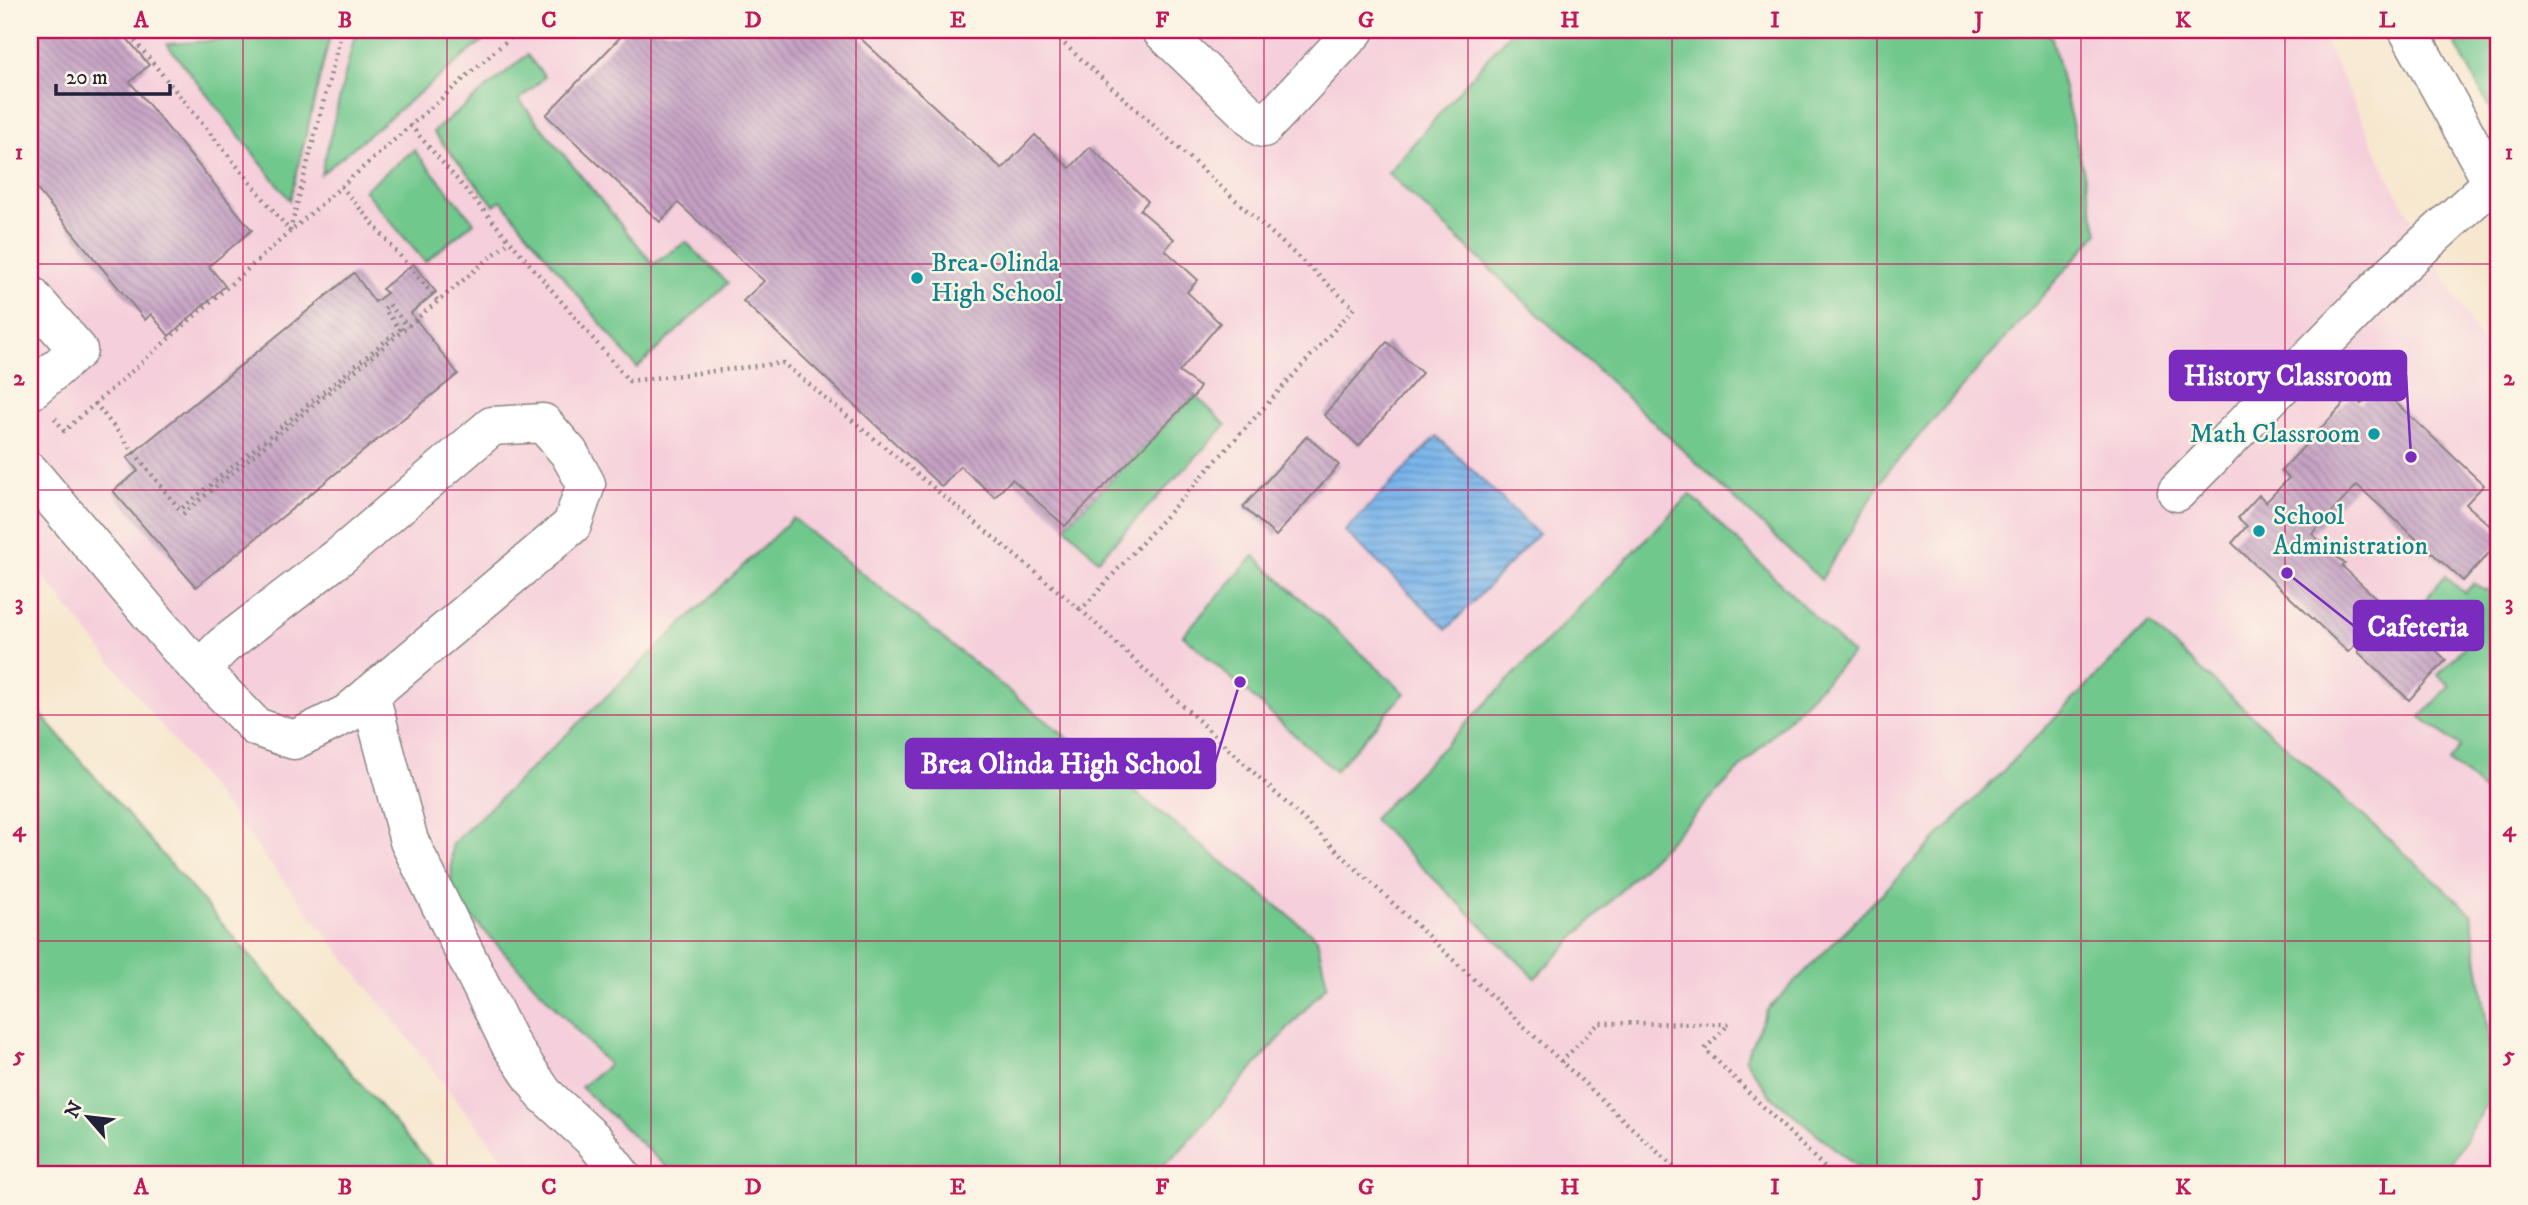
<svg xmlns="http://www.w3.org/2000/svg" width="2528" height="1205" viewBox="0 0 2528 1205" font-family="'IM FELL DW Pica',serif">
<defs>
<pattern id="water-rules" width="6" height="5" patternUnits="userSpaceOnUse" patternTransform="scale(1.75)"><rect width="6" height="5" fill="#78b4ea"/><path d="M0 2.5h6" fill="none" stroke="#6292bf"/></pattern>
<pattern id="building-back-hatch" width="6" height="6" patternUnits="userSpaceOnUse" patternTransform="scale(1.75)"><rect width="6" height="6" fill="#c4a0c3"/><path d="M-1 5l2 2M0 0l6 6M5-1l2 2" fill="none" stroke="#9f82a0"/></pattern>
</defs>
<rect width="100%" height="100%" fill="#fcf5e5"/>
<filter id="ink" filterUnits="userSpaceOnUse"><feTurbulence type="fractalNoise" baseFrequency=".0143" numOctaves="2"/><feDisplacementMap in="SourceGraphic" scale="14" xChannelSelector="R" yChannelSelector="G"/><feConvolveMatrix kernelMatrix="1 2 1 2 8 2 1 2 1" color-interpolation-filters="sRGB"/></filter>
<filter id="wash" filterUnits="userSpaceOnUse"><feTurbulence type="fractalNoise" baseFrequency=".00686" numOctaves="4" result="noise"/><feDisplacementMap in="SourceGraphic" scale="28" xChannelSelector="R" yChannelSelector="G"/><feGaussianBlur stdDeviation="1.57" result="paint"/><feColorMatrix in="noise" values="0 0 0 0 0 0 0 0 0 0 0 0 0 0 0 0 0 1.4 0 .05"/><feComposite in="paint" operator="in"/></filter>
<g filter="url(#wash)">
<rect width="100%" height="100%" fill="#f7e7cf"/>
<path fill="#f5cfdb" d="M30,30H2320L2392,184L2498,372V1175H516L30,559Z"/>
<g fill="#71c88d" stroke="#4a7564" stroke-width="2">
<path d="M356,30H496L321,174Z"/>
<path d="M1512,30H2043L2052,38L2098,233L1888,471L1821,580L1388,173Z"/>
<path d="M2448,30H2498V124Z"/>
<path d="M331,32L290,200L167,44Z"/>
<path d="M527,55L545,77L519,100L653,264L686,242L728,283L637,368L501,200L494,205L433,132Z"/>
<path d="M414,150L474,222L425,262L364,190Z"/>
<path d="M1195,395L1226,425L1098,560L1065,526Z"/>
<path d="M1690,494L1852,654L1535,978L1373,819Z"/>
<path d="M793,518L1317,938L1327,985L1176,1155L1152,1175H675L581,1087L609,1065L451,895L452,844Z"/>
<path d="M1254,556L1405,693L1335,771L1183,635Z"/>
<path d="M2445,576L2464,593L2474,583L2484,589L2498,593V803L2449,761L2460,747L2421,717L2450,686L2438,675L2468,643L2423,602Z"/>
<path d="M2149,623L2471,913L2496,1089L2444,1175H1867L1770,1095L1745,1059L1767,1010Z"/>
<path d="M30,702L440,1175H30Z"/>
</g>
<path fill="url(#water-rules)" stroke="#4d6b92" stroke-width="2" d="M1437,436L1538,534L1447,629L1345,531Z"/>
<g id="blocks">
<g fill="url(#building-back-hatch)">
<path d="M30,30H120L149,65L130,82L252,230L209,266L225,286L169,336L151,314L145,320L30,181Z"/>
<path d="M627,30H867L860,38L1002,169L1035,135L1070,168L1090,147L1148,201L1140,210L1174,239L1165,250L1198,280L1187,292L1220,323L1179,372L1200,387L1195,395L1065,526L1012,479L995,497L960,466L942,487L743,301L764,281L678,203L660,222L546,115Z"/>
<path d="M413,264L436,292L411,313L458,374L196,587L113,491L138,471L127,458L354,273L375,302L387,293L382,289Z"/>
<path d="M1387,342L1422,373L1359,446L1324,415Z"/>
<path d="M2378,386L2484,485L2466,504L2498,533V543L2463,581L2357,485L2312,534L2345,564L2342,566L2390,611L2348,652L2232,543L2247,526L2238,518L2259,495L2266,502L2289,478L2281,471L2352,395L2361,404Z"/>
<path d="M1307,436L1339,465L1276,536L1243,507Z"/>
<path d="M2395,610L2446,660L2409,700L2358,652Z"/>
</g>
</g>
</g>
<g filter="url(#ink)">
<use href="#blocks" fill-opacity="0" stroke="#8c8485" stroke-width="2"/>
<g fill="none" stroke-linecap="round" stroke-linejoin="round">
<g stroke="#8c8485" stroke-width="41">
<g id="minor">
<path d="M1161,30L1263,128L1355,30"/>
<path d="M2408,30L2498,193"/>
<path d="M30,295L78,350L30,391"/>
<path d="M30,472L179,648L256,727L294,740L347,714L572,525L586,484L569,453L543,423L492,426L340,556L223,646L200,669"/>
<path d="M2177,492L2394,272L2492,183"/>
<path d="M370,695L409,841L510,1044L544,1094L594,1140L621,1175"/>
</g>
</g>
<g stroke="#8c8485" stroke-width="4.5" stroke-dasharray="2 5" stroke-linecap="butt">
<path d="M126,30L290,231"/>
<path d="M1049,30L1354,308L1081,610L1682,1175"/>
<path d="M410,125L510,241"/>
<path d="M341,186L438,301"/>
<path d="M290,231L342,30"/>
<path d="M95,403L180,510L400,329L384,309L389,304L408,327"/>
<path d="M55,418L64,431L519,30"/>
<path d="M183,514L510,241L629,381L783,363L1081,610"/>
<path d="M1561,1062L1599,1023L1729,1024L1705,1049L1832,1175"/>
<path d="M1398,1175L1461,1166L1479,1175"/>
</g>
<use href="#minor" stroke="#fff" stroke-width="38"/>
</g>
</g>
<path fill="none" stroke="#c2185b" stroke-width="2" stroke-opacity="0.55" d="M243,30V1175M447,30V1175M651,30V1175M856,30V1175M1060,30V1175M1264,30V1175M1468,30V1175M1672,30V1175M1877,30V1175M2081,30V1175M2285,30V1175M30,264H2498M30,490H2498M30,715H2498M30,941H2498"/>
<g fill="#0f9aa8" stroke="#fcf5e5" stroke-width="2.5">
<circle cx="917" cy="278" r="7"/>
<circle cx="2374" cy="434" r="7"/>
<circle cx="2259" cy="531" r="7"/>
</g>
<g text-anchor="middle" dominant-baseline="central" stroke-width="5" stroke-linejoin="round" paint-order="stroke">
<g font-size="26" fill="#0d838f" stroke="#fcf5e5" text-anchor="start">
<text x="931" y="263">Brea-Olinda<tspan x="931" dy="30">High School</tspan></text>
<text x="2360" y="434" text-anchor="end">Math Classroom</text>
<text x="2273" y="516">School<tspan x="2273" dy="30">Administration</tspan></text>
</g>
</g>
<path fill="none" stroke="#7b2cbf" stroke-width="2.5" d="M2411 457L2406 375M2287 573L2354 626M1240 682L1215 763"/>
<g fill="#7b2cbf" stroke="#fcf5e5" stroke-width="2.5">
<circle cx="2411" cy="457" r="7"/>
<circle cx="2287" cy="573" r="7"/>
<circle cx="1240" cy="682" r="7"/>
</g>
<g fill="#7b2cbf" stroke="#7b2cbf" stroke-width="2.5">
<rect x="2170" y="351" width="236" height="49" rx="7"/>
<rect x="2354" y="601" width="129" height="49" rx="7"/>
<rect x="906" y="739" width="309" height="49" rx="7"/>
</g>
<g font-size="28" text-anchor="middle" font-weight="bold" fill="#fff">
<text x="2288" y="385">History Classroom</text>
<text x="2418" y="636">Cafeteria</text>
<text x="1061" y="773">Brea Olinda High School</text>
</g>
<rect width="2528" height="1205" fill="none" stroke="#fcf5e5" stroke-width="77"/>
<g transform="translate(88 1117) rotate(298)" stroke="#fcf5e5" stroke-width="5" paint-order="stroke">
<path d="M0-5L12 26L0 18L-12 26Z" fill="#22223b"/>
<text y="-10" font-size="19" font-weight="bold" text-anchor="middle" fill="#22223b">N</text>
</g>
<path d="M56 84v10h114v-10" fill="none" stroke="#22223b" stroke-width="3.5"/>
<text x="66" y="84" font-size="21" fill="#22223b" stroke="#fcf5e5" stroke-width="5" paint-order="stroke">20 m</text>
<rect x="38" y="38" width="2452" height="1128" fill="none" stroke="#c2185b" stroke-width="2.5"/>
<g font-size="23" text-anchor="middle" font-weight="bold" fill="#c2185b">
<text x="141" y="27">A</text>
<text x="345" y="27">B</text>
<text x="549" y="27">C</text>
<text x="753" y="27">D</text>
<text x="958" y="27">E</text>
<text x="1162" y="27">F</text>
<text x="1366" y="27">G</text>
<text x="1570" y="27">H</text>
<text x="1775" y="27">I</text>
<text x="1979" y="27">J</text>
<text x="2183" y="27">K</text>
<text x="2387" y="27">L</text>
<text x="19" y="159">1</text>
<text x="2509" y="159">1</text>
<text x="19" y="385">2</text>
<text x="2509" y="385">2</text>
<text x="19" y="610">3</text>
<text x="2509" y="610">3</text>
<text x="19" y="836">4</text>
<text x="2509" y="836">4</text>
<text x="19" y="1062">5</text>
<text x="2509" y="1062">5</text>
<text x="141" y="1194">A</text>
<text x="345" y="1194">B</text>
<text x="549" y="1194">C</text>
<text x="753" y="1194">D</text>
<text x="958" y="1194">E</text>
<text x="1162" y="1194">F</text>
<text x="1366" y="1194">G</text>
<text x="1570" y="1194">H</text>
<text x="1775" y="1194">I</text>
<text x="1979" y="1194">J</text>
<text x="2183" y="1194">K</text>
<text x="2387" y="1194">L</text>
</g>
</svg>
